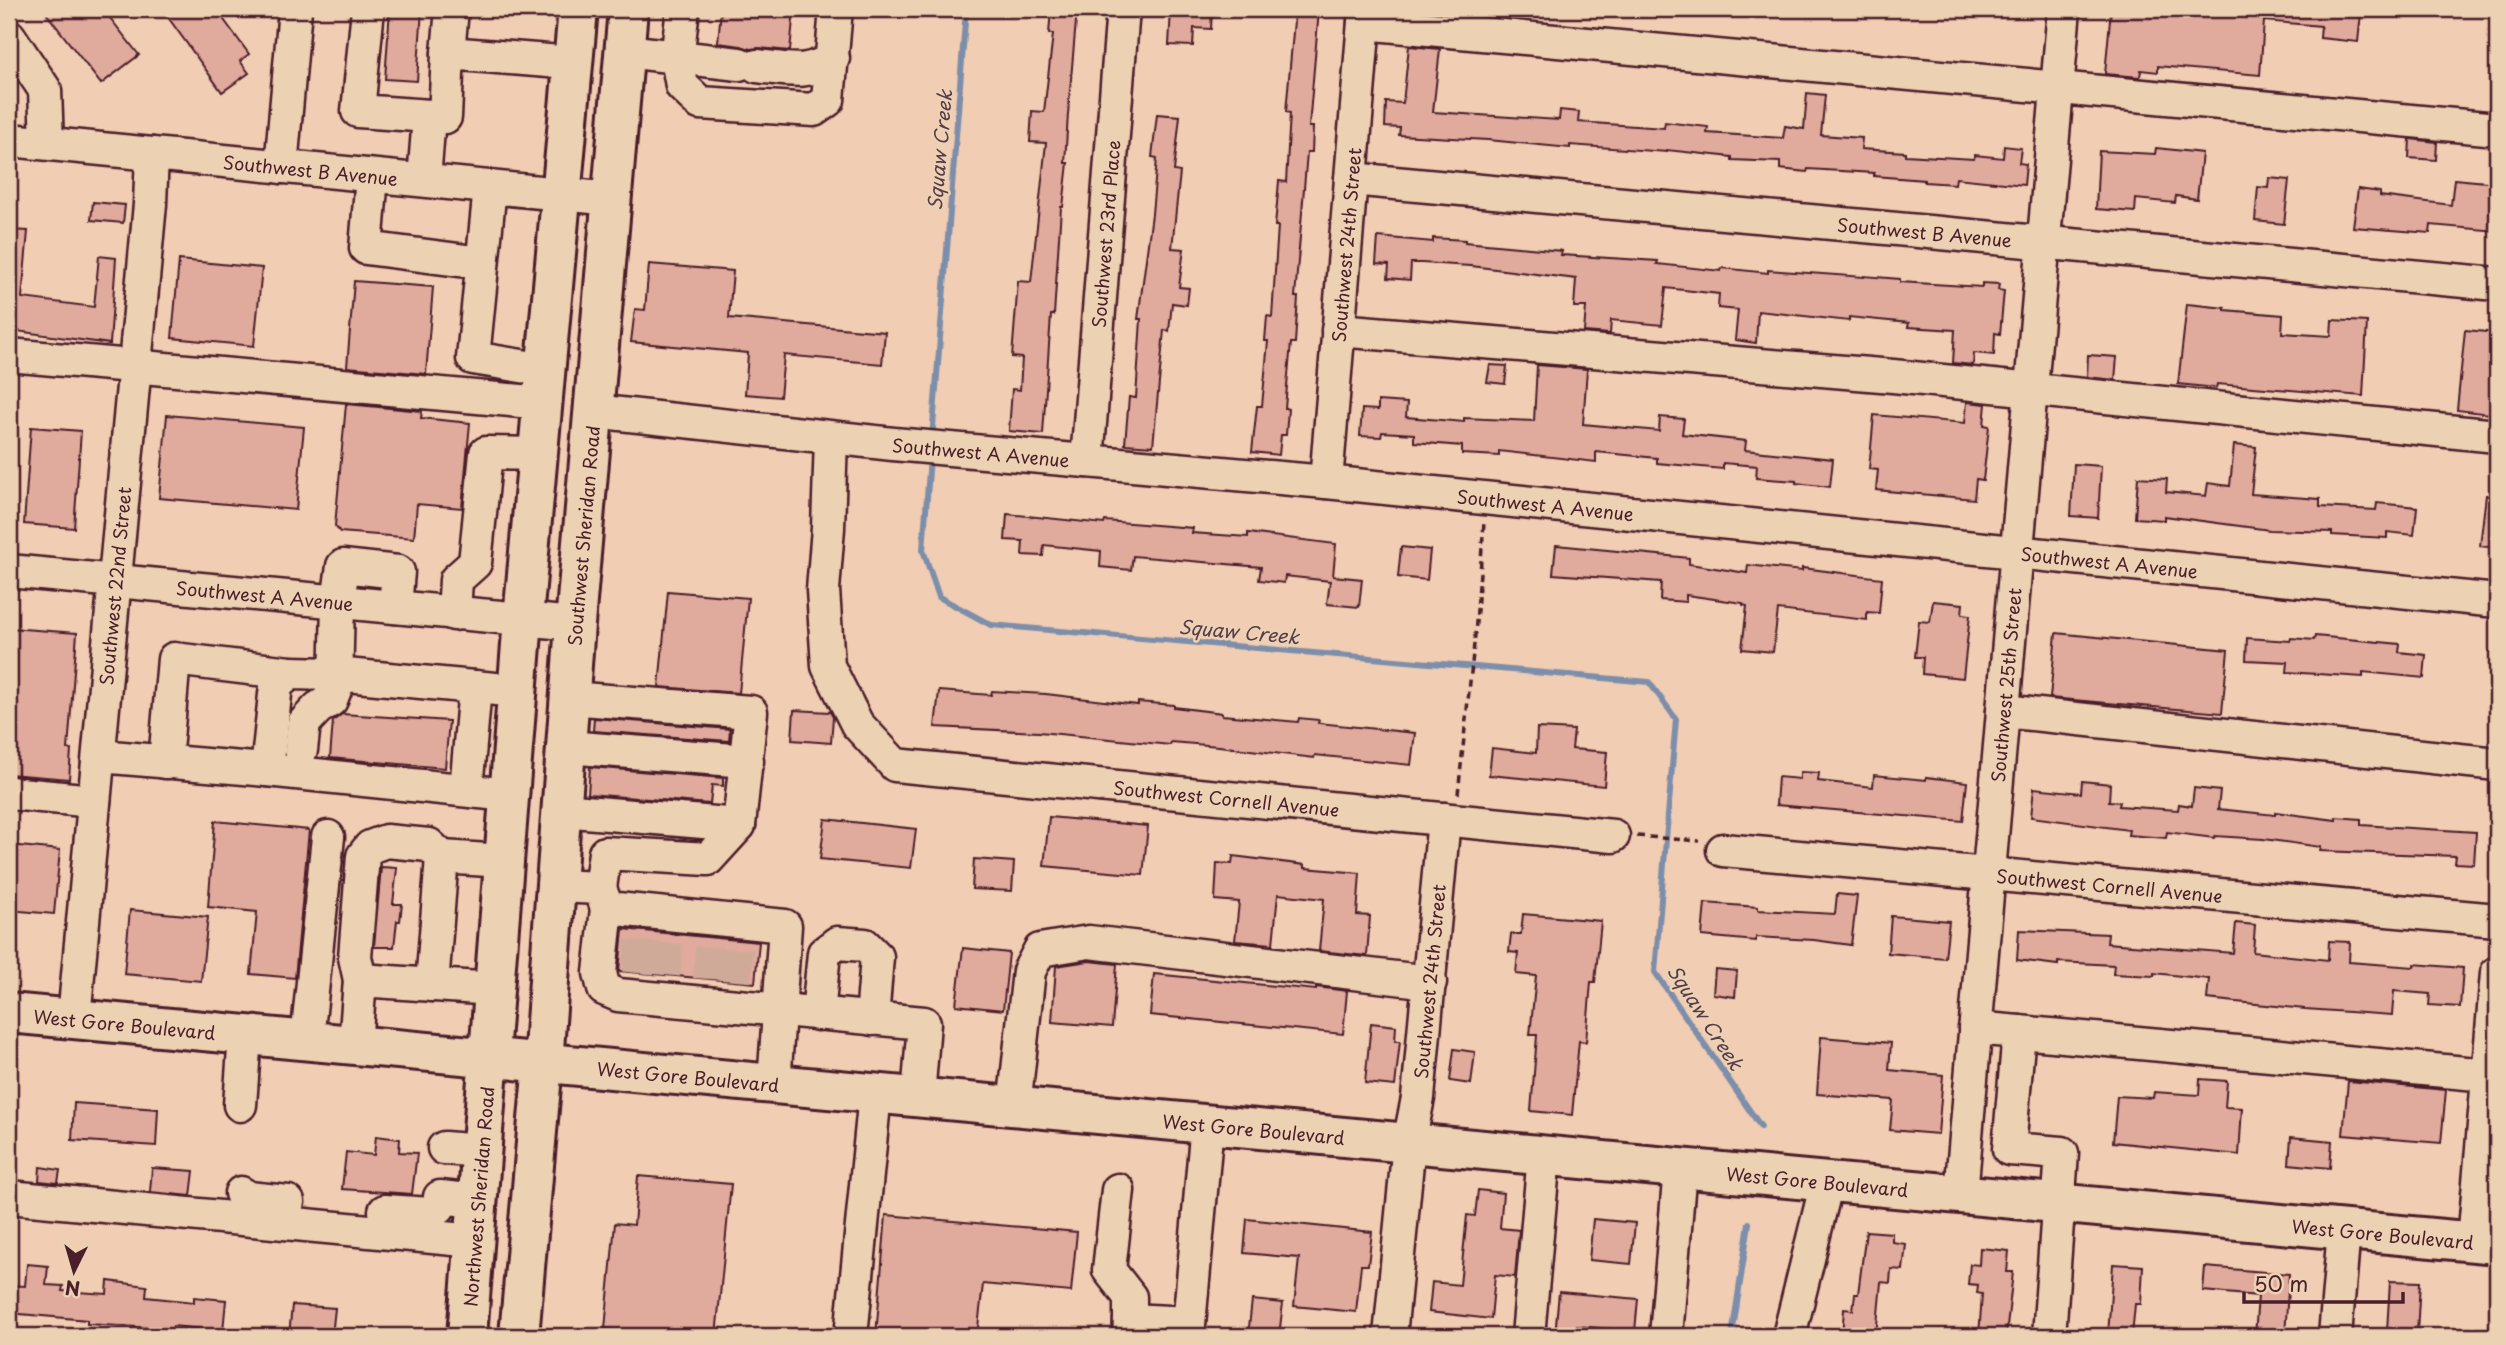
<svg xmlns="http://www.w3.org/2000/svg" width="2506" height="1345" viewBox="0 0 2506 1345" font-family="'Playpen Sans',sans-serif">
<rect width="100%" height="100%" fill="#f1cdb3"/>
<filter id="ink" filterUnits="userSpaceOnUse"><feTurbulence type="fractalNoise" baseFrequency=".0143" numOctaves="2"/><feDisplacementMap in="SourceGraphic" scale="14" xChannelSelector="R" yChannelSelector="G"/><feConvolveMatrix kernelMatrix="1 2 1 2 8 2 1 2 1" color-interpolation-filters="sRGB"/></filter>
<g filter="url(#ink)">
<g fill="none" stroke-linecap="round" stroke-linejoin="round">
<g stroke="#7c8eaa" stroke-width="6">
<path d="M932,439L966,9"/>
<path d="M930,457L923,550L939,597L991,625L1649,682L1676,719L1655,972L1761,1127"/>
<path d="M1732,1336L1749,1223"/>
</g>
</g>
<g fill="#e0aa9d" stroke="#4a1f2b" stroke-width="2">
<path d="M43,9H103L139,55L101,84Z"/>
<path d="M162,9H216L249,54L240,61L249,73L222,92Z"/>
<path d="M390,9H422L417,81L385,79Z"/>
<path d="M721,9H794L790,51L759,48L750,49L741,46L718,43Z"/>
<path d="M1051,9H1077L1068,114L1065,163H1068L1063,207H1061L1054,315H1051L1043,434L1009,431L1012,389L1020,390L1022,358L1012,357L1018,281L1031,282L1046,143L1030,142L1032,111L1044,112L1053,34H1049Z"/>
<path d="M1171,9H1212L1211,29L1194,28L1193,46L1169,45Z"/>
<path d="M1295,9L1319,10L1309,127H1313L1312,152H1307L1295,297H1298L1295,343H1291L1285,408L1288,409L1286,435H1281L1279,455L1252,452L1257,406H1262L1268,341H1265L1267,316L1272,317L1278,226H1275L1279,181L1286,182L1290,113L1286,112Z"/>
<path d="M2111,9H2328L2361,13L2358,42L2320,38L2321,26L2264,21L2260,75L2158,66V72L2141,70L2140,77L2105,74Z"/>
<path d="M1409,46L1440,49L1433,112L1559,120L1560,110L1579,112L1578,122L1664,128L1665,122L1708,127L1707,133L1783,138L1785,126L1804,129L1807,93L1825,95L1821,135L1862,138L1861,149L1905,152V155L1974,159L1975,155L2003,158L2004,146L2021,148L2019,163L2026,164L2024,185L1956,178L1955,184L1924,182V180L1874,176V173L1808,169L1807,172L1780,169V162L1732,160V157L1667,150V152L1570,145V148L1488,140L1399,135L1400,128L1385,127L1386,102L1403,103Z"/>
<path d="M1157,114L1180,116L1174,171L1180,172L1172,248L1184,249L1179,287L1189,288L1187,305L1172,303L1169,331L1164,330L1153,446L1125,444L1129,397L1136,398L1141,319H1138L1152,214L1157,158L1152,157Z"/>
<path d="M2410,139L2437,142L2436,160L2409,158Z"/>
<path d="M2156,148L2202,153L2197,199L2176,196L2175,203L2136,199L2135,212L2096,209L2099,151L2155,154Z"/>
<path d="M2269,178L2289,180L2284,224L2255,221L2258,187L2268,188Z"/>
<path d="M2454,179L2497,183V231L2431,225L2430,233L2353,227L2358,189L2380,192V196L2451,205Z"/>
<path d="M93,202L125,205L123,223L91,220Z"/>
<path d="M9,230L28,231L22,298L94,307L99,256L116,258L110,344L9,330Z"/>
<path d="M1378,237L1433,242V238L1465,240V242L1562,251L1561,255L1658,261L1657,264L1721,271L1722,268L1768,273V270L1864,277V276L1900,279V282L1982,287V283L1999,284L1998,290L2004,291L2000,334L1995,333L1994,355L1974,353L1973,365L1953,363L1955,330L1908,327L1909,323L1849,317V321L1758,311L1756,343L1735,340L1738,310L1718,308L1719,294L1666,288L1662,325L1611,320L1610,334L1584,332L1586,307H1574L1576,279L1471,266L1422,263H1411L1410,280L1388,278L1389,265L1376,264Z"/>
<path d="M179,260L262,268L254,346L172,338Z"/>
<path d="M649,264L733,271L729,318L885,332L882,364L784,355L780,397L745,394L748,353L631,342L635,309L645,310Z"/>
<path d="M354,281L433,287L426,374L347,367Z"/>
<path d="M2187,304L2225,308V310L2283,315L2282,333L2331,336L2332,320L2367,322L2363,396L2217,384L2216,388L2178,384Z"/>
<path d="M2465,330L2497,333L2490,414L2457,410Z"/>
<path d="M2088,355L2117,357L2115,380L2087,377Z"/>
<path d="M1490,365L1507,366L1505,384L1487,382Z"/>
<path d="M1537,365L1587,369L1583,424L1659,431L1660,417L1684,419L1682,434L1746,441L1745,450L1833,459L1830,487L1796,483V481L1756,478L1757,466L1723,463V469L1657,463V458L1596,452V462L1499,451V456L1462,454V446L1414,442V434L1382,432L1381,437L1360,436L1362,409L1378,410V401L1407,403L1406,417L1464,422V418L1534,421Z"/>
<path d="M1967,402L1986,404L1984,425L1989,426L1983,480L1976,479L1974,499L1876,490L1878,470L1869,469L1874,415L1965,423Z"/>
<path d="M346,404L422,411L421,418L470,423L462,508L417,504L414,538L340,532L335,526Z"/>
<path d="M167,415L304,427L296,510L159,498Z"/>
<path d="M31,427L81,431L74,528L24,524Z"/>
<path d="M2234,445L2256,447L2251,494L2320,499V507L2376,510L2377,503L2417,507L2414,535L2387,532V538L2332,535V532L2270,530L2164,516V520L2135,518L2138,477L2167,479L2166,492L2206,496L2208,483L2230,486Z"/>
<path d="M2074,464L2101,466L2098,518L2071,516Z"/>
<path d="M2486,495L2497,496V548L2480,546Z"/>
<path d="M1007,514L1104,524L1105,521L1193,528L1192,533L1248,537V533L1336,544L1333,576L1362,579L1359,607L1327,604L1330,581L1285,576L1284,583L1259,580L1261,567L1133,556L1131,570L1100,567L1101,551L1044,545L1043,556L1022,555L1023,541L1005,540Z"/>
<path d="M1556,545L1689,558V564L1747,573L1748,565L1802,571V568L1882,578L1879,613L1867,612V620L1778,610L1773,652L1742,649L1747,606L1743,605V603L1686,595V602L1660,600L1661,582L1553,574Z"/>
<path d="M1401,547L1430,550L1427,580L1398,577Z"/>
<path d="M668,591L748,598L739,693L659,687Z"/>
<path d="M1933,601L1963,604L1962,614L1970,615L1963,678L1922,674L1923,657H1915L1919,621L1930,622Z"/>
<path d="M9,628L77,633L68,749L71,750L69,779L9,774Z"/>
<path d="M2056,633L2228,650L2222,713L2050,698Z"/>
<path d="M2315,636L2400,644L2399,652L2426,655L2424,678L2363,672V677L2287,672L2288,662L2246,660L2247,638L2290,641L2291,638L2314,640Z"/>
<path d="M939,691L991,695L992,691L1046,694L1138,705V702L1174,705V707L1222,713V715L1298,722L1299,718L1319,720L1318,723L1415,733L1411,765L1315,755L1314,758L1219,746L1171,742L1170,745L1039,732L935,727Z"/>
<path d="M794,710L830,712L833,717L831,743L792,740Z"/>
<path d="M342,714L449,721L445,768L330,758L333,721Z"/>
<path d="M594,718L730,729L729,741L593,731Z"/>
<path d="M1537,728L1574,730L1572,749L1607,752L1604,786L1489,775L1492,748L1536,753Z"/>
<path d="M590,767L723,778V786L712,785L710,804L588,794Z"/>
<path d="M1800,772L1819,773L1818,781L1873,787L1874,775L1926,780V777L1967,782L1963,821L1776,805L1778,777L1800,779Z"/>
<path d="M2082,781L2110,784L2109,801L2120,802L2119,806L2178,810L2179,804L2192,806L2194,788L2220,791L2218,809L2275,815V812L2336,820V817L2361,819V825L2476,832L2474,864L2455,863L2456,856L2320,851L2321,847L2263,839L2215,836L2214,838L2167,832L2166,838L2128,835L2129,830L2031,817L2034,788L2081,793Z"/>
<path d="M1049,817L1148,826L1143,875L1044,866Z"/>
<path d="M825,819L916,829L911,868L820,859Z"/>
<path d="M215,821L309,830L295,978L251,974L257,912L208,907Z"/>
<path d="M9,845L60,850L54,914L9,910Z"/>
<path d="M1233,856L1305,865V868L1360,873L1357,915L1370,916L1367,956L1319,951L1324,899L1278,894L1273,944L1235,941L1239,902L1215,900L1217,863L1232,864Z"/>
<path d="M974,859L1014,862L1012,891L972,889Z"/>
<path d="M381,867L397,868L393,904H402L400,921H397L394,947H374Z"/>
<path d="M1837,894L1857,896L1851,945L1814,940L1756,937V941L1702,936L1705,903L1758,907V910L1835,914Z"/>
<path d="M130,910L208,917L201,981L124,974Z"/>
<path d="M1523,914L1601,921L1595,982H1591L1586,1042L1579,1041L1572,1115L1531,1111L1537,1035H1530L1536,976L1516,974L1518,953L1509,952L1511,934H1521Z"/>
<path d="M1891,916L1949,921L1945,958L1888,953Z"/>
<path d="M2236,923L2255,925L2253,952L2328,960L2329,941L2350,942L2349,962L2414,967V964L2463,968L2460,1007L2429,1005L2430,994L2394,991L2392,1015L2305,1009L2207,999L2209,979L2154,973V976L2113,974L2114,965L2058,962V965L2017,960L2019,930L2108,934L2107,943L2233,953Z"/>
<path d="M623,929L759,942L755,983L619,971Z"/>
<path d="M963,948L1009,953L1003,1010L956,1005Z"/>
<path d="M1089,961L1117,964L1112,1027L1052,1022L1056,966Z"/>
<path d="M1715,969L1737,971L1735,997L1713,994Z"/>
<path d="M1154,974L1316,990V987L1347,991L1343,1034L1150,1015Z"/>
<path d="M1371,1023L1396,1026L1395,1041H1400L1395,1086L1365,1083Z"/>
<path d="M1821,1037L1891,1043L1889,1070L1943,1075L1938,1134L1890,1130L1893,1100L1817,1094Z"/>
<path d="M1454,1049L1475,1052L1471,1084L1450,1081Z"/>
<path d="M2200,1079L2227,1081L2225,1107L2242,1108L2239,1155L2113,1142L2117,1096L2153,1098L2154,1092L2199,1095Z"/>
<path d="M2348,1081L2446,1090L2441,1143L2343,1135Z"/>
<path d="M74,1103L158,1109L156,1146L72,1140Z"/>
<path d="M376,1136L400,1139L399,1152L417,1153L412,1194L342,1189L346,1152L374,1155Z"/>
<path d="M2291,1137L2332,1141L2330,1168L2289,1164Z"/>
<path d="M40,1167L60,1170L58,1183L39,1181Z"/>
<path d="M152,1168L194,1171L191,1196L150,1192Z"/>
<path d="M638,1176L731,1184L716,1336H681L605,1329L615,1223L634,1225Z"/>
<path d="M1478,1190L1503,1193L1500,1228L1519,1230L1515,1277L1495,1275L1491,1319L1429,1312L1432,1282L1460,1285L1467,1215L1475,1216Z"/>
<path d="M886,1215L1077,1232L1071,1292L983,1284L977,1336H876Z"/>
<path d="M1247,1219L1372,1232L1368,1265H1361L1356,1312L1294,1306L1299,1258L1244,1253Z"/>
<path d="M1593,1219L1635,1223L1631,1264L1589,1260Z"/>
<path d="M1866,1231L1892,1233V1242L1906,1244L1903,1270L1891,1269L1890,1283L1881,1282L1876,1336H1842L1844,1309L1853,1310L1855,1294H1858Z"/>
<path d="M1980,1248L2009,1251L2007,1272H2013L2006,1336H1979L1982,1294L1977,1293L1978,1285L1968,1284L1970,1264L1979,1265Z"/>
<path d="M27,1264L48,1266L46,1285L63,1286L62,1291L107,1294L108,1281L147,1286L146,1297L194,1302V1297L226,1300L223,1331L173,1326L171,1336H151L152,1328L87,1324V1320L9,1313V1285L25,1286Z"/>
<path d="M2113,1264L2143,1266L2141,1304H2135L2132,1336H2108Z"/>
<path d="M2205,1267L2289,1274L2285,1336H2255L2258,1296L2203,1291Z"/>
<path d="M2390,1281L2420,1282L2417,1333L2387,1331Z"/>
<path d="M1559,1292L1638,1299L1635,1331L1577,1326L1576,1336H1555Z"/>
<path d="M1252,1300L1283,1303L1279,1336H1248Z"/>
<path d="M292,1305L335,1308L332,1336H289Z"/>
</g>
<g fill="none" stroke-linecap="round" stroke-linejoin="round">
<g stroke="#d0aa98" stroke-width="32" stroke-dasharray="32 16" stroke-linecap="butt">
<path d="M638,973L642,930"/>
<path d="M664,975L668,933"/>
<path d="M709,979L712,936"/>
<path d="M735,981L738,939"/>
</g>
<g stroke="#4a1f2b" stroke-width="37">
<g id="minor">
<path d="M368,9L358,111L445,117L448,53L573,63"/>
<path d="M683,9L677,58L682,86L700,103L814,110L828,100L836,9"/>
<path d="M1364,23L2497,129"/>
<path d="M9,36L45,90L47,143"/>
<path d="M625,51L739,64"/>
<path d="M448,53L452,9"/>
<path d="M757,66C787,69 807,76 833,58"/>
<path id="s1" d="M9,140L612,199"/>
<path d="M281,167L295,9"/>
<path d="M372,176L366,248L482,263"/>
<path id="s2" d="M1351,179L2497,284"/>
<path d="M424,180L429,117"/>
<path d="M490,187L473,358L546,370"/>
<path d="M1338,330L1893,376L2497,436"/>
<path d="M9,355L543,403"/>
<path id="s3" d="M593,411L893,444L1326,482L2497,601"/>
<path id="s4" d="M831,438L828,528L823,590L828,666L857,724L895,765L1613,836"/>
<path id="s5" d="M1087,461L1123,9"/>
<path id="s6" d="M1326,482L1365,9"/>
<path id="s7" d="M9,571L575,624"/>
<path d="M454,614L456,580L475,563L486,453L538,454"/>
<path d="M569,698L751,712L739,825L708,859L605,853L600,888"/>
<path d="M2003,711L2497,764"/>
<path d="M566,747L747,761"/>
<path d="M301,750L304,723L318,708L331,700L336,687L338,602L343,566L398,572L395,607"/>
<path d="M99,756L267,770"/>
<path d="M165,762L174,659L290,673"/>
<path d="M466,790L475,687"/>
<path d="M9,793L94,801"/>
<path d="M509,795L267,770L276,685L290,673L335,674L518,691"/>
<path d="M561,810L739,825"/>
<path id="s8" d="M1723,850L2497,920"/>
<path d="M556,886L600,888L607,908L785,926L774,1084"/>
<path d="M607,908L600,973L604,989L618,995L924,1023L918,1097"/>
<path d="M360,980L355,957L363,856L370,847L386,841L429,845L442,857"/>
<path d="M432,985L442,857L504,861"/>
<path d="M818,1014L824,953L837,943L865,945L877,957L872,1019"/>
<path id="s9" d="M74,1018L150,204L152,154"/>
<path d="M1975,1028L2488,1075"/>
<path d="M2019,1032L2009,1149L2062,1153L2049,1336"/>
<path d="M307,1040L328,837"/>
<path d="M355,1045L360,980L494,989"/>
<path d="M240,1105L245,1035"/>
<path d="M1014,1107L1029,971L1040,950L1089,942L1430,982"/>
<path d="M444,1148L482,1151"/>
<path d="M1118,1190L1109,1270L1130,1297V1320"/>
<path d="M241,1193L248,1198L288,1202"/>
<path id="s10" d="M1961,1194L2064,9"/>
<path d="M9,1197L475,1241"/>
<path d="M385,1211L431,1214L439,1207L440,1197L477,1201"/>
<path d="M2474,1241L2497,973"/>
<path d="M851,1336L875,1094"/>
<path d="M1129,1336L1130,1320L1189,1323"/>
<path d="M1188,1336L1207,1124"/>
<path id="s11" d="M1390,1336L1409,1143L1418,1098L1444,819"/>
<path d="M1528,1336L1544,1155"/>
<path d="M1666,1336L1680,1168"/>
<path d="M1789,1336L1827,1182"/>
<path d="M2335,1336L2344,1230"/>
</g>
</g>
<g stroke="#4a1f2b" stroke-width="44">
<g id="major">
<path id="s12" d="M9,1013L2497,1244"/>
<path id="s13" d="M467,1336L523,619L578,9"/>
<path id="s14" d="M519,1336L543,1063L575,624L628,9"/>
</g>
</g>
<g stroke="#4a1f2b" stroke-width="3.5" stroke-dasharray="7 5" stroke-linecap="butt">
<path d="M1458,794L1475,635L1484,523"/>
<path d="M1637,836L1699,841"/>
</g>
<use href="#minor" stroke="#ecd1b3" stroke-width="32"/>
<use href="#major" stroke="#ecd1b3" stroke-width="38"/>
</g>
</g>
<g text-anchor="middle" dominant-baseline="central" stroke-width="5" stroke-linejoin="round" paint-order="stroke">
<g font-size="18" fill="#4a1f2b" stroke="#ecd1b3">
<text stroke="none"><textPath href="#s1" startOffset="303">Southwest B Avenue</textPath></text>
<text stroke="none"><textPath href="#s2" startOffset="576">Southwest B Avenue</textPath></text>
<text stroke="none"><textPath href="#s5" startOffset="228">Southwest 23rd Place</textPath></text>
<text stroke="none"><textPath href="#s6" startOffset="238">Southwest 24th Street</textPath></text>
<text stroke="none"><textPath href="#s3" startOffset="390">Southwest A Avenue</textPath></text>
<text stroke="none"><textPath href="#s3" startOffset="957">Southwest A Avenue</textPath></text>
<text stroke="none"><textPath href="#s14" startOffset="803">Southwest Sheridan Road</textPath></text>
<text stroke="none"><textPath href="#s3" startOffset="1524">Southwest A Avenue</textPath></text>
<text stroke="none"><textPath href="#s9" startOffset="434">Southwest 22nd Street</textPath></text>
<text stroke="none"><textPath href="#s7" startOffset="257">Southwest A Avenue</textPath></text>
<text stroke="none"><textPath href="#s10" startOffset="511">Southwest 25th Street</textPath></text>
<text stroke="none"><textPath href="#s4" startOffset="682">Southwest Cornell Avenue</textPath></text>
<text stroke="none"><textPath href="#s8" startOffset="388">Southwest Cornell Avenue</textPath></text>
<text stroke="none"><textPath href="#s11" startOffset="357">Southwest 24th Street</textPath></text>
<text stroke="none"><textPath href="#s12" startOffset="116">West Gore Boulevard</textPath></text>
<text stroke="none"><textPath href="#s12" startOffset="682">West Gore Boulevard</textPath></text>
<text stroke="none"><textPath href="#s12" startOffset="1250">West Gore Boulevard</textPath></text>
<text stroke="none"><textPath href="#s12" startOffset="1816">West Gore Boulevard</textPath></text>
<text stroke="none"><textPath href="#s13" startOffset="140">Northwest Sheridan Road</textPath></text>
<text stroke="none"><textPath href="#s12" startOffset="2384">West Gore Boulevard</textPath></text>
</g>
<g font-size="19" font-style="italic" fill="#573b4b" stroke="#ecd1b3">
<text transform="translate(939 150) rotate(-85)">Squaw Creek</text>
<text transform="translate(1239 631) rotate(5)">Squaw Creek</text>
<text transform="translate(1706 1017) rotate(57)">Squaw Creek</text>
</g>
</g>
<rect width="2506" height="1345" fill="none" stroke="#ecd1b3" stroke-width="35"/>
<rect x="18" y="18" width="2471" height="1310" fill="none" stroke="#4a1f2b" stroke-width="2.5" filter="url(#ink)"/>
<g transform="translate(74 1271) rotate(185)" stroke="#ecd1b3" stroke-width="5" paint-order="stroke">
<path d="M0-5L12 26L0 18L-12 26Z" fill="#4a1f2b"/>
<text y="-10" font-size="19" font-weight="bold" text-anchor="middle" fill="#4a1f2b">N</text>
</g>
<path d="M2244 1292v10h159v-10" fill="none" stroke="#4a1f2b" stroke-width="3.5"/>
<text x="2254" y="1292" font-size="21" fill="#4a1f2b" stroke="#ecd1b3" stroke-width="5" paint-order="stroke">50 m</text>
</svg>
